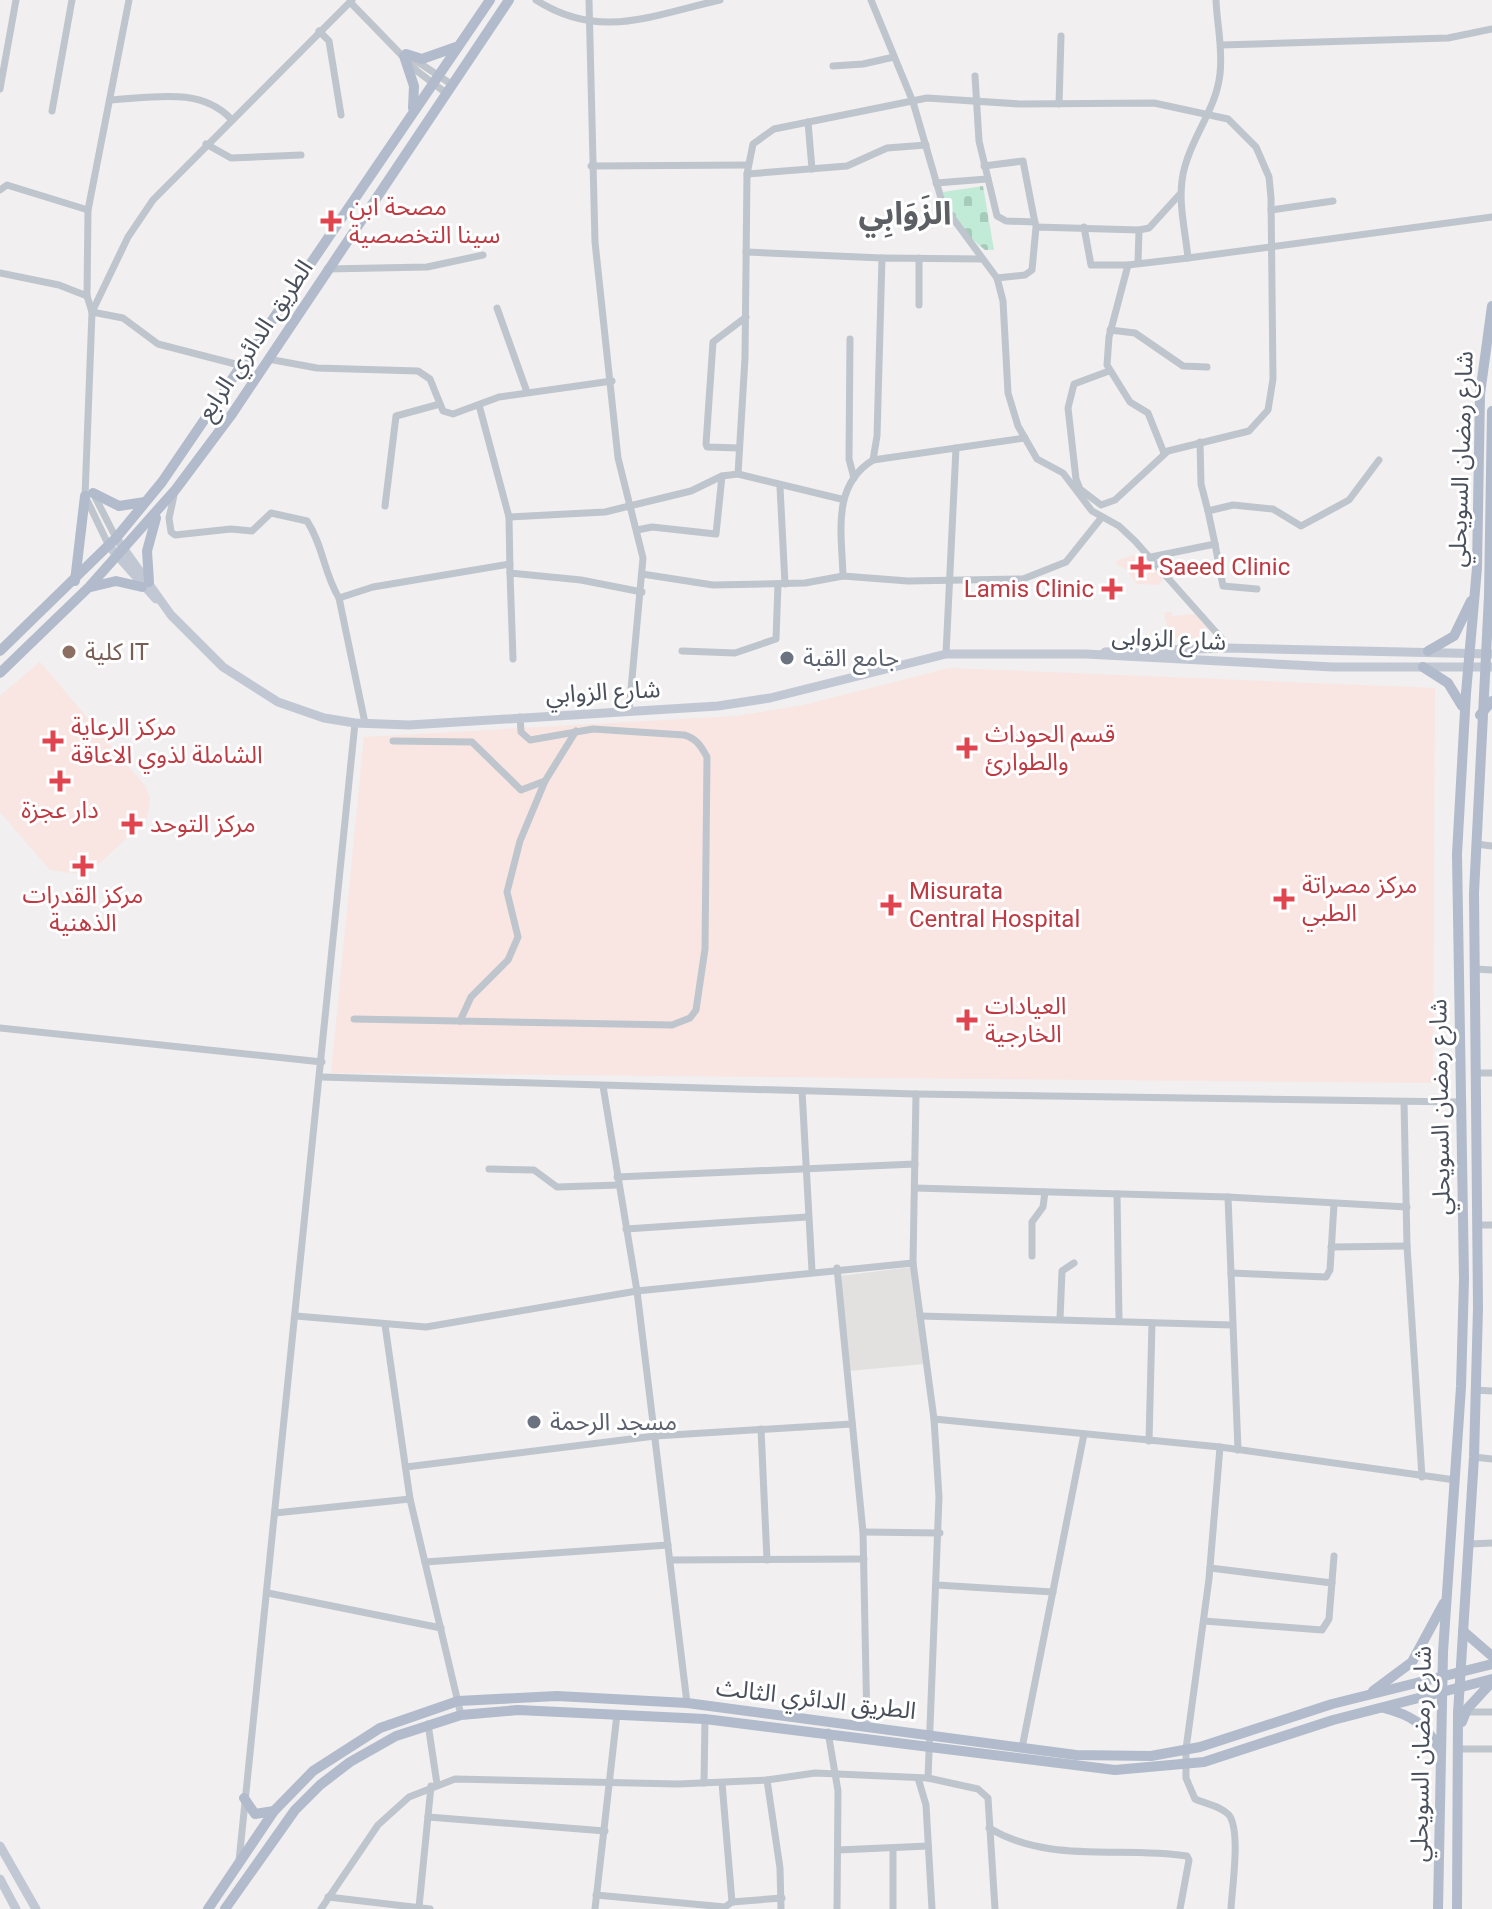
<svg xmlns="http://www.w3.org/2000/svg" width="1492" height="1909" viewBox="0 0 1492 1909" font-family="Roboto,'Noto Sans Arabic',sans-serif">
<defs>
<pattern id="cemetery-stones" width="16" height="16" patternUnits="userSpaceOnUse" patternTransform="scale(2)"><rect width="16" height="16" fill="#c1ebd6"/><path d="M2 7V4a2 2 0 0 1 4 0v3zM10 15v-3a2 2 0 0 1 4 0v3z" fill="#a7cbba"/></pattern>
</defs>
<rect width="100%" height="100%" fill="#f1efef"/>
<path fill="#e2e1e0" d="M911,1267L924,1364L849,1371L840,1276Z"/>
<g fill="#f9e6e2">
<path d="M1142,552L1164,579L1157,585L1137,584L1126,569L1118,566L1116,561Z"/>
<path d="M1172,612V616L1195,614L1207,628L1206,639L1170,638L1164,613Z"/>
<path d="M40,662L145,786L150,799L147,819L87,875L50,870L0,812V696Z"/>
<path d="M949,668L1435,688L1433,1083L331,1073L364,737L736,716L804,705Z"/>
</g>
<path fill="url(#cemetery-stones)" d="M983,186L994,250H985C964,233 949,219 943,192Z"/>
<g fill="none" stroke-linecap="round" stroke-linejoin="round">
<g stroke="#bfc5cd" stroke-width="7">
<path d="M129,0L88,210L87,296L92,312L123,318L158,344L243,366"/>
<path d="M536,0C600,41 652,15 720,0"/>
<path d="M589,0L595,242L618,458L643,558L629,711"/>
<path d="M871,0L913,102L943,205L997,278L1003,301L1008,393L1018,426L1037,459L1063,473L1092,511L1119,526L1135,541L1222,639L1225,648"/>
<path d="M350,2L417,71L446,93"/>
<path d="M319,31L329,41L341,115"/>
<path d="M1222,45L1448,38L1492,29"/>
<path d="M415,60L451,84"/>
<path d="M833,66L863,64L894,57"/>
<path d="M975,76L979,141L997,216L1006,221L1035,222"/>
<path d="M0,89L16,0"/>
<path d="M110,100C151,98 200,86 231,119"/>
<path d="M1059,104L1061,36"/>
<path d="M52,111L72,0"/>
<path d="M808,122L812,169"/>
<path d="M206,144L231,158L301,155"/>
<path d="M591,166L747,165"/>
<path d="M984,166L1023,161L1035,223"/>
<path d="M747,174L847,166L887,148L926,145"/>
<path d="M936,183L987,179"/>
<path d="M0,190L7,185L88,210"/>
<path d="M1271,210L1333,201"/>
<path d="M1084,227L1091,265H1128"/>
<path d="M746,252L882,258"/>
<path d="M919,258V305"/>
<path d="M1188,258L1492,217"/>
<path d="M1138,263L1139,230L1149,228L1180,194"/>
<path d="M327,269L427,267L483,255"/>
<path d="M0,273L59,285L87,296"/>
<path d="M997,278L1025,275L1032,270L1036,227L1139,230"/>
<path d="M497,308L527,392"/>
<path d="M1110,330L1135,333L1183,366L1207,367"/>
<path d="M850,339L849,459L854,478"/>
<path d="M268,359L317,368L418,371L430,379L443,411L453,414L499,397L612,381"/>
<path d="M479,405L509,517L605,512L691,491L722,476L738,474L745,358L747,174L753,144L774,129L927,98L1020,104L1154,103L1228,119L1256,147L1269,177L1271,198L1273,379L1268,410L1249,431L1168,451L1115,500L1101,505L1080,489L1076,479L1068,408L1074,384L1109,371"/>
<path d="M1200,442L1201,484L1208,511L1233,505L1273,509L1301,526L1349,500L1379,460"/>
<path d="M739,448L707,447L706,444L713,342L746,317"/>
<path d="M1164,453L1148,413L1130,402L1107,365L1109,337L1128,265L1188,258C1185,227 1176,197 1185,166C1194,133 1216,109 1220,74C1223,48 1217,25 1216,0"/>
<path d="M873,460L1025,438"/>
<path d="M738,474L841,499"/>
<path d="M780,487L785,584"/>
<path d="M175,491L169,518L171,532L175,535L231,529L252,531L271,513L307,521C323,545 324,574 339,598"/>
<path d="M93,493L116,538"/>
<path d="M385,506L396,416L440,404"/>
<path d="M509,517L510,573L581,580L642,592"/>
<path d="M637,530L652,527L716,534L722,476"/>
<path d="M1215,544L1223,586L1257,589"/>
<path d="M109,546L85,496L92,312L128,237L153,200L352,0"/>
<path d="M1151,557L1215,544L1208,511"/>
<path d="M510,573L513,659"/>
<path d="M642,574L713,585L805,583L843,576L908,581L1023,579L1066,562L1102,517"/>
<path d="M843,576C842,534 831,486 873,460L877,436L882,258L981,259"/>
<path d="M682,651L735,653L776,639L778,584"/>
<path d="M946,654L956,448"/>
<path d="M365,723L339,598L373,587L510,564"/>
<path d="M393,741L472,742L521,790L545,781"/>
<path d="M1476,844L1492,846"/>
<path d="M1475,969L1492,970"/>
<path d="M354,1019L672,1025L690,1018L696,1010L705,949L707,757C701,746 696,738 684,735L593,729L530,740L521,732L520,717"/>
<path d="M460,1021L471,997L508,960L518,937L507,892L520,841L545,781L576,731"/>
<path d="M0,1028L322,1062"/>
<path d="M1476,1073H1492"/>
<path d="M321,1077L916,1094L1459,1102"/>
<path d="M603,1086L637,1291L687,1703"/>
<path d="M802,1091L812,1271"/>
<path d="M916,1094L913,1263L934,1419L939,1497L928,1778L978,1789L988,1798L995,1909"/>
<path d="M1404,1102L1407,1246L1422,1477"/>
<path d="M489,1169L534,1170L557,1187L619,1185"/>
<path d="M617,1177L915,1164"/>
<path d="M915,1188L1228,1197L1407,1207"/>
<path d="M1117,1194L1119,1320"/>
<path d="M1228,1197L1238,1450"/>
<path d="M1478,1225H1492"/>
<path d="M626,1229L807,1217"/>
<path d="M1331,1247L1407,1246"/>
<path d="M1032,1256V1222L1043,1207L1045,1192"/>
<path d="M837,1268L863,1532L867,1726"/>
<path d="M1231,1273L1326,1277L1330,1270L1334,1204"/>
<path d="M296,1316L426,1327L637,1291L913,1263"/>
<path d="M920,1316L1232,1325"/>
<path d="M1060,1319L1062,1271L1074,1263"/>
<path d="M385,1325L410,1499L461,1715"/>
<path d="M1475,1390L1492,1391"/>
<path d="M934,1419L1220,1447L1455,1480"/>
<path d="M761,1429L767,1560"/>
<path d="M1149,1441L1152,1323"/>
<path d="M1220,1447L1209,1579L1186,1749V1778L1195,1799C1206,1804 1221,1806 1229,1815C1241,1831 1232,1888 1231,1909"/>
<path d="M1474,1457L1492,1459"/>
<path d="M406,1467L655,1436L852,1424"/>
<path d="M275,1513L410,1499"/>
<path d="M863,1532L940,1533"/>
<path d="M1469,1544L1492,1543"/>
<path d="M670,1560L864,1559"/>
<path d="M425,1562L668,1545"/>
<path d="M1210,1568L1332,1583"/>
<path d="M937,1585L1053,1592"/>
<path d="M268,1593L441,1628"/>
<path d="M1204,1621L1322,1630L1329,1619L1334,1556"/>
<path d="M1466,1712H1492"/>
<path d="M428,1724L437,1784"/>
<path d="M828,1732L838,1791L837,1909"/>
<path d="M1022,1748L1084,1434"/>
<path d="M1459,1749H1492"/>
<path d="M918,1778L926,1805L932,1909"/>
<path d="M767,1780L780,1868L781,1909"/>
<path d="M704,1783L705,1719"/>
<path d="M722,1783L732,1902"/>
<path d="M428,1817L605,1831"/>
<path d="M989,1828C1049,1864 1121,1846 1187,1856L1189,1860L1180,1909"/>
<path d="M893,1848V1909"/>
<path d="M838,1850L928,1846"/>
<path d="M239,1861L355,723"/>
<path d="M596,1895L725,1907L732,1902L782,1898"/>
<path d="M328,1897L430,1909"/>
<path d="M419,1907L431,1786"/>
<path d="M321,1909L378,1825L409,1797L455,1779L678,1784L767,1780L815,1773L928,1778"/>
<path d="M595,1909L617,1714"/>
</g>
<g stroke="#c1c8d4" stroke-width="9">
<path d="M116,538L171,615L223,667L278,702L324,718L355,723L409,725L718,706L770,698L946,654H1086L1333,667H1492"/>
<path d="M109,546L156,599"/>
<path d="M1105,652L1225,648L1492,654"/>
<path d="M0,1846L36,1909"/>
<path d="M0,1879L16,1909"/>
</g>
<g stroke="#b1bbcb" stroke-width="10">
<path d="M406,54L422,59L456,47"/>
<path d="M404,56L414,86L413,108"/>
<path d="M93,493L119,506L145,502"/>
<path d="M75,581L85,496"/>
<path d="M149,582L147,551L156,518"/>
<path d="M91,587L116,581L142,587"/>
<path d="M0,651L116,538L162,482L490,0"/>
<path d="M1428,651L1454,636L1471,601"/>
<path d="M1423,667L1448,683L1462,706"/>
<path d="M0,673L89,587L176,489L232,414L509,0"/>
<path d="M1480,715L1492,701"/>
<path d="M1463,1631L1492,1656"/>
<path d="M1373,1691L1412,1662L1444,1603"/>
<path d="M1384,1708C1411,1715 1425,1724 1439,1748"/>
<path d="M1462,1722L1467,1709L1492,1682"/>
<path d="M244,1798L255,1814L274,1811"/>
<path d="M208,1909L274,1811L313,1771L380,1728L458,1701L557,1696L687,1703L1076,1755L1151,1756L1200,1747L1332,1704L1492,1664"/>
<path d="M225,1909L295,1810L320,1785L350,1762L396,1736L461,1715L518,1710L705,1719L1115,1770L1204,1762L1333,1720L1492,1679"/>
<path d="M1438,1909L1443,1652L1461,1387L1464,1279L1457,854L1466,693L1477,568L1480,394L1492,306"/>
<path d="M1457,1909L1458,1713L1474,1457L1478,1308L1474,893L1489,596L1492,411"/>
</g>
</g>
<g fill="#e0444e" stroke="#fff" stroke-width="3">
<path d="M327 209h8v8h8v8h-8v8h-8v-8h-8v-8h8z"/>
<path d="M1137 555h8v8h8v8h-8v8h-8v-8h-8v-8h8z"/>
<path d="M1108 577h8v8h8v8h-8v8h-8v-8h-8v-8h8z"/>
<path d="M49 729h8v8h8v8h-8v8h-8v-8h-8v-8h8z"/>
<path d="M963 736h8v8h8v8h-8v8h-8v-8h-8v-8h8z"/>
<path d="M56 769h8v8h8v8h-8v8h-8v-8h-8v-8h8z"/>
<path d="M128 812h8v8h8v8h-8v8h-8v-8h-8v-8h8z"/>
<path d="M79 854h8v8h8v8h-8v8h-8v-8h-8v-8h8z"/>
<path d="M1280 887h8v8h8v8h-8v8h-8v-8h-8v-8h8z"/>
<path d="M887 893h8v8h8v8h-8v8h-8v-8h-8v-8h8z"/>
<path d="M963 1008h8v8h8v8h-8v8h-8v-8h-8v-8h8z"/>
</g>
<circle fill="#8d6e63" stroke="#fff" stroke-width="3" cx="69" cy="652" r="8"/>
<g fill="#6b7280" stroke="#fff" stroke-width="3">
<circle cx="787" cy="658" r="8"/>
<circle cx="534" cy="1422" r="8"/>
</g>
<g text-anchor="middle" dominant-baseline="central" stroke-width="6" stroke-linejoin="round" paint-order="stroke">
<g font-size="24" fill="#be3a42" stroke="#fff" text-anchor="start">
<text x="349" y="207">مصحة ابن<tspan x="349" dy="28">سينا التخصصية</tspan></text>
<text x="1159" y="567">Saeed Clinic</text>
<text x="1094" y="589" text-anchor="end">Lamis Clinic</text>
<text x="71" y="727">مركز الرعاية<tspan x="71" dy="28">الشاملة لذوي الاعاقة</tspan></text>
<text x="985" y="734">قسم الحوداث<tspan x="985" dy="28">والطوارئ</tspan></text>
<text x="60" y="810" text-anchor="middle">دار عجزة</text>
<text x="150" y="824">مركز التوحد</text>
<text x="1302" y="885">مركز مصراتة<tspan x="1302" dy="28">الطبي</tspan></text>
<text x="909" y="891">Misurata<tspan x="909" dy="28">Central Hospital</tspan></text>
<text x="83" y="895" text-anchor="middle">مركز القدرات<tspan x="83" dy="28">الذهنية</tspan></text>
<text x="985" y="1006">العيادات<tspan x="985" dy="28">الخارجية</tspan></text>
</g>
<g font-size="24" fill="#49505b" stroke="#fff">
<text transform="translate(255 340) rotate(-56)">الطريق الدائري الرابع</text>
<text transform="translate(1461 459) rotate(-88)">شارع رمضان السويحلي</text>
<text transform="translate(1169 639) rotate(3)">شارع الزوابى</text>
<text transform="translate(603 692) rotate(-3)">شارع الزوابي</text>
<text transform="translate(1440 1107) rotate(-91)">شارع رمضان السويحلي</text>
<text transform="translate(816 1699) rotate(7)">الطريق الدائري الثالث</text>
<text transform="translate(1421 1754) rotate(-89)">شارع رمضان السويحلي</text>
</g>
<g font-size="24" fill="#785e54" stroke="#fff" text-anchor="start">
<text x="85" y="652">كلية IT</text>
</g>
<g font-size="24" fill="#5b616d" stroke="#fff" text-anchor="start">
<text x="803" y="658">جامع القبة</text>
<text x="550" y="1422">مسجد الرحمة</text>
</g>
<g font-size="32" font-weight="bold" fill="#5c5f63" stroke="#fff">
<text x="905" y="213">الزَوَابِي</text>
</g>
</g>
</svg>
